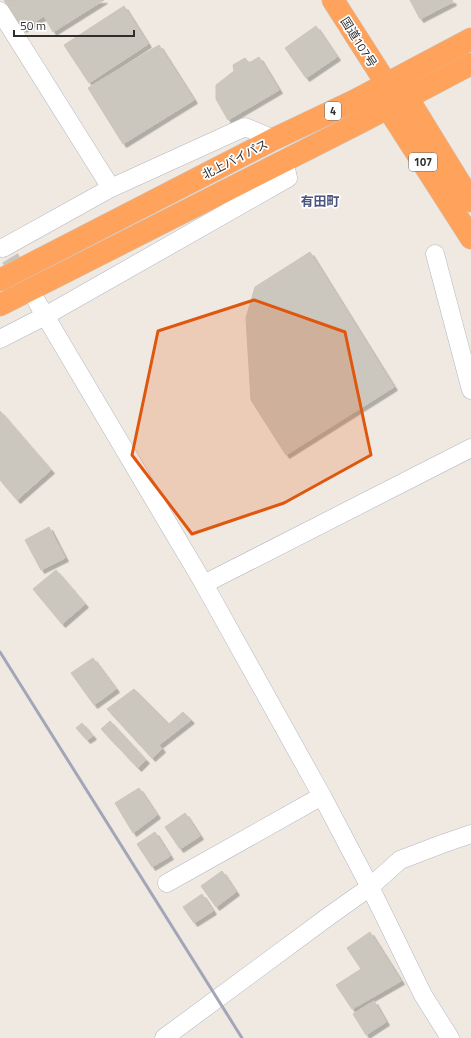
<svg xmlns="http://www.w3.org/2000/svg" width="471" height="1038" viewBox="0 0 471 1038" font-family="'Titillium Web','Noto Sans JP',sans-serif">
<defs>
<filter id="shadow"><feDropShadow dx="3.5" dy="3.5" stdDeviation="0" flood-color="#0004"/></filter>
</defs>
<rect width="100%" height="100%" fill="#efe9e1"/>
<g fill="#cbc7bf" stroke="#cbc5ba" filter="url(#shadow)">
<path d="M4,0H104L53,32L44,16L23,29Z"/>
<path d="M410,0H452L453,2L420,19Z"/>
<path d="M124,6L148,44L89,83L64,45Z"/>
<path d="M316,26L337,57L306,78L285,48Z"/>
<path d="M159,45L194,100L123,144L88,88Z"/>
<path d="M259,57L279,90L228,120L216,99V85L234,71L233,65L245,58L249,63Z"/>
<path d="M310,252L394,387L286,455L251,400L246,318L255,287Z"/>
<path d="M0,411L51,470L17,500L0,480Z"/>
<path d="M49,527L65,558L41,570L25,540Z"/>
<path d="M56,570L85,604L62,624L33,589Z"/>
<path d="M93,658L116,689L94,705L71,673Z"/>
<path d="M134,689L169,724L183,712L191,720L159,745L162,749L152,758L107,709Z"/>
<path d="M110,721L146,760L138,768L101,729Z"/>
<path d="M82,723L93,736L87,740L76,728Z"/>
<path d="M139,788L157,815L133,833L115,803Z"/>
<path d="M185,813L200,836L180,849L165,827Z"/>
<path d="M155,832L170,856L152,867L137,844Z"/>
<path d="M222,871L236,892L216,907L201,886Z"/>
<path d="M202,894L213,911L194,923L183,907Z"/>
<path d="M370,932L401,981L352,1009L336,985L361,969L347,948Z"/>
<path d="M374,1001L386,1022L366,1035L353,1014Z"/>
</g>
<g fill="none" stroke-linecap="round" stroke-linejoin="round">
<path stroke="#c8c4bd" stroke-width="18" stroke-dasharray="18 9" stroke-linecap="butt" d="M10,258L25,283"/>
<g stroke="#b4b7c1" stroke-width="19">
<g id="minor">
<path d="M0,11L111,188"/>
<path d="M3,248L111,188L245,127L274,139"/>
<path d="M435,254L471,390"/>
<path d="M37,302L204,584L322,796L370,887L423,995L450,1038"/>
<path d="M0,339L45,316L288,178L284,160"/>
<path d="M204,584L471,448"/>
<path d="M167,883L322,796"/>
<path d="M164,1038L329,916L370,887L400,860L442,844L471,834"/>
</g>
</g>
<g stroke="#c9c9c9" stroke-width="23">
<g id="highway">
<path d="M333,0L386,83L407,97L471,201"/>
<path d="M386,92L387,107L471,238"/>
<path d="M0,280L274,139L354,101L471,39"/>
<path d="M0,305L363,121L471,64"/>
</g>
</g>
<use href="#minor" stroke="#fff" stroke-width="18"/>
<use href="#highway" stroke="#ffa35c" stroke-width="22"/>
<path stroke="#a3a6b8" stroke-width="3" d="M0,652L242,1038"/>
</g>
<path fill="#df570e" fill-opacity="0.2" stroke="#df570e" stroke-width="3" stroke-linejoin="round" d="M254,300L345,332L371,455L284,503L192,534L132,455L158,331Z"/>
<g text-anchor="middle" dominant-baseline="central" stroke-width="3.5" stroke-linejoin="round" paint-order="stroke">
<g fill="#fff" stroke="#6d6d6d" stroke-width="1">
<rect x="325" y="102" width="16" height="18" rx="3"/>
<rect x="409" y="153" width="28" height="18" rx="3"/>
</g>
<g font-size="11" font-weight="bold" fill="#2e2e2e">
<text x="333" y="111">4</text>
<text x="423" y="162">107</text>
</g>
<g font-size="12" fill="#2e2e2e" stroke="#fff">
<text transform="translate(359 42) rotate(58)">国道107号</text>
<text transform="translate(235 159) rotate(-27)">北上バイパス</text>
</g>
<g font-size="13" font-weight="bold" fill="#4d5680" stroke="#fff">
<text x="320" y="201">有田町</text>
</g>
</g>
<path d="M14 30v6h120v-6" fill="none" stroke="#2e2e2e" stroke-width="2"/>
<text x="20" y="30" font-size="12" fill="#2e2e2e" stroke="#ffffff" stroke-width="3" paint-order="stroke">50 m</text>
</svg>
